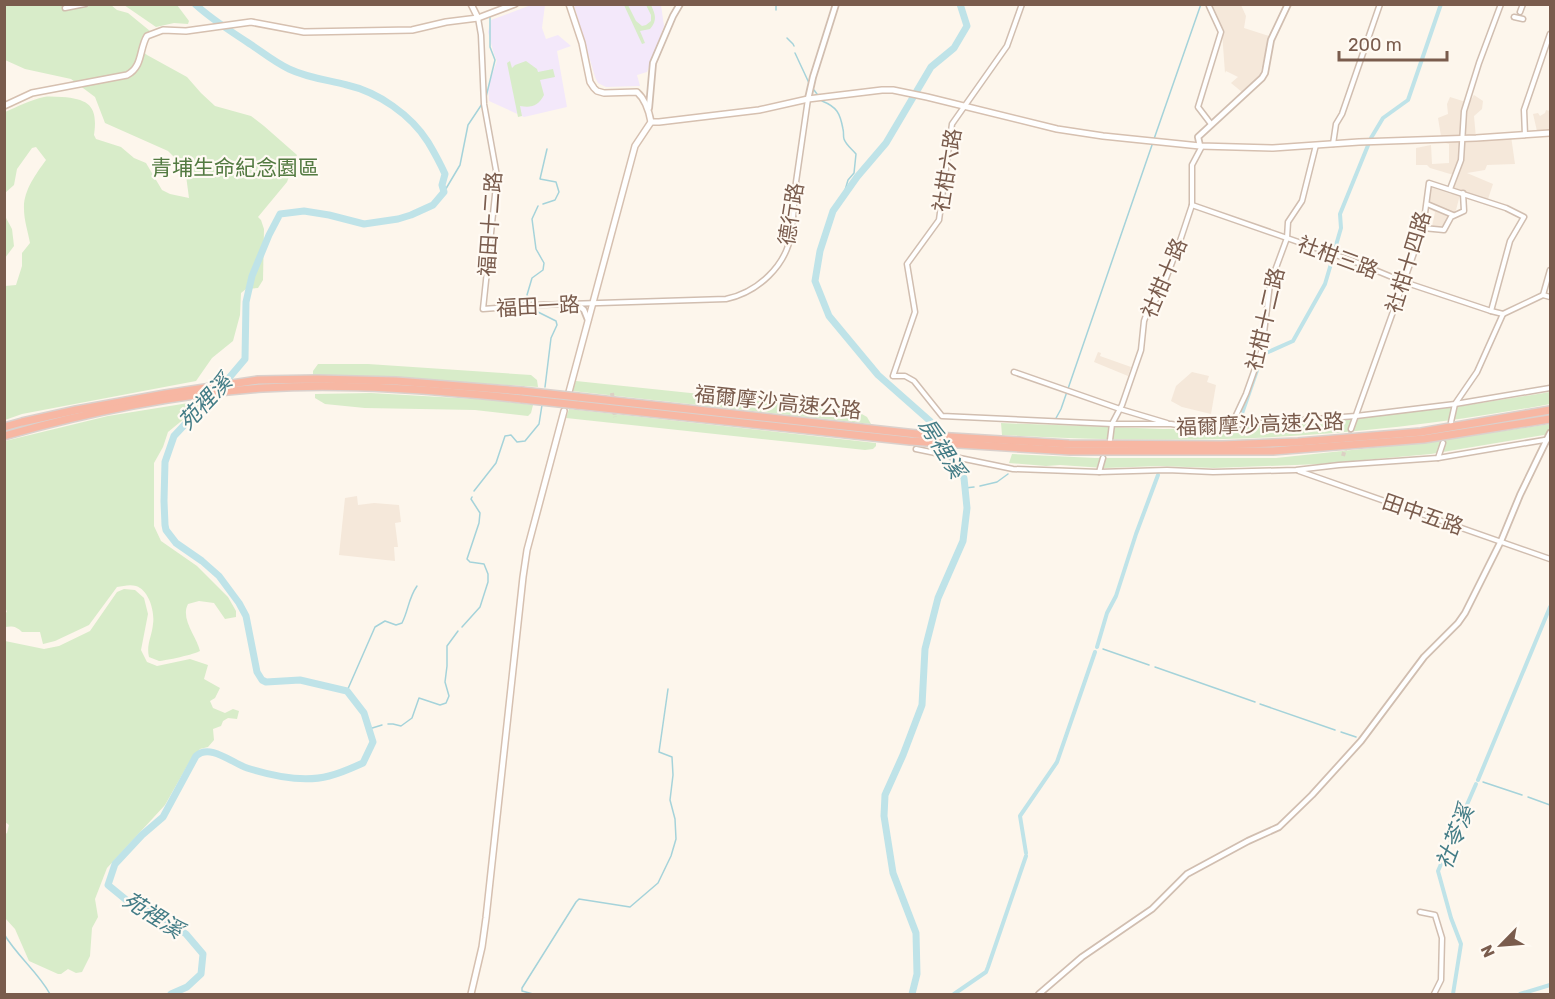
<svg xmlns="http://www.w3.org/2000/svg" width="1555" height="999" viewBox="0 0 1555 999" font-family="Rubik,'Noto Sans TC',sans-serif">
<rect width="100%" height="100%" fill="#fdf6ec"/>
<g fill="#f5e8da">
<path d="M1214,5H1241L1246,16L1244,28L1269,36L1260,75L1242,92L1231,83L1238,77L1226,71L1225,73L1222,32L1212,6Z"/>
<path d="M1474,95L1483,101L1482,109L1474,116L1476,138L1511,136L1515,164L1487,165L1485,170L1467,173L1493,184L1488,199L1461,191L1456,210L1443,228L1432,227L1435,212L1429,209L1430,187L1451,194L1457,176L1430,168L1427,165H1416V148L1431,145L1432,164L1449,163V144L1442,142L1438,118L1448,114L1447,104L1450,97L1469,103Z"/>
<path d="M1546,110L1550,111V132L1537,131L1533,114L1538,113L1540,116L1545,113Z"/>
<path d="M1098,352L1101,353L1100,356L1131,367L1128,376L1094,362Z"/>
<path d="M1192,372L1209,376L1207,382L1216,385L1211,414L1182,407L1171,401L1176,386Z"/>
<path d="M357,496L358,505L374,503L399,505L401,522L395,523L398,547H394L395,561L339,555L345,498Z"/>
</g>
<g fill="#f3e8fa">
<path d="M531,5H545L542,28L546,39L558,35L571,46L557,51L567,107L524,117L489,101L488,86L497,61L494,54L488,32L491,20Z"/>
<path d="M574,5H661L664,26L647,72L637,75L640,86L606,87L598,83L595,77Z"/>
</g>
<g fill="#d8ecc9">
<path d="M5,5H111L117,10L128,13L150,31L143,37L139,48L147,55L187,77L201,93L215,106L251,116L264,126L297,155L287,182L258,217L261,220L264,229L263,280L258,288L246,289L241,293L240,315L233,341L212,358L196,381L22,414L5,420V286L16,285L22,266V253L30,243C28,232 24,220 24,209C23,191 36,174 46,160L36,147L32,148L17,169L14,185L5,193V112C17,107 30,100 44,97C50,96 56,97 62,97C90,99 98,107 94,135L96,139L121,147L134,158L146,163L162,190L170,194L189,198L185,168L168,151L105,123L95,97L71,79L25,69L5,60Z"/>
<path d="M124,5H177L189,21L188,24L174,23L156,27Z"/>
<path d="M624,5H628L636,21L642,26L646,25L651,21V15L646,5H651C655,14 658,20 650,29L640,31L645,43L642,44Z"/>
<path d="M510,61L512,68L515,65L526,61L537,69L538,72L553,69L555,77L540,80L544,95C538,106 532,108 520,106L522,116L518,117L507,63Z"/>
<path d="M5,216L12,229L14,246L5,258Z"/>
<path d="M318,364H368L531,375L537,380L538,387L398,378L313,377V371Z"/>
<path d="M576,381L719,396L860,413L867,417L871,424L572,391Z"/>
<path d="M1550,392V404C1443,424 1334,436 1225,439C1151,441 1076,439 1002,435L1001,423L1163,429L1236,428L1351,419L1456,407Z"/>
<path d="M371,393L493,400L533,405L531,413L528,416L475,410L365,408L325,404L315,398V394Z"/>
<path d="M207,400L168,432L163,447L154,463V526L161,541L197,566L228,597L236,611V617L225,619L214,603L199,601L188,604C180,619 197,637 200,651C196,654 164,661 159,661C156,660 152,658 149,657C146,645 152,636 153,624C155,612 149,590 136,586C130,584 123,586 117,587L89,625L55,641L43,644L40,632H22C16,626 12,626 5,627V613L7,612L4,604L5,441L108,416Z"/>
<path d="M569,409L876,443V446L873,449L865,450L566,418Z"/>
<path d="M1550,424V434L1431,454L1320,464L1214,468L1160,466L1104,468L1060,465L1046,466L1009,463L1012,454L1095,458H1276L1437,441Z"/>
<path d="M124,589L135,590L144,598L148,614L141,650L147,662L157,666L190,659L208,665L204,679L220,688L215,698L210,701L213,708L225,713L233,709L239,711L237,719L228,718L223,721L221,726L213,729L214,740L208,747L200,749L191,759L165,805L107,868L95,899L98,917L92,928L90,956L82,972L76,973L68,969L61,974H58L29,961L15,929L5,918L4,835L7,833L9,825L4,821L5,641L44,649L59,646L90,631L117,592Z"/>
</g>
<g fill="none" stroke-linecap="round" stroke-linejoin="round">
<g stroke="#a5d3da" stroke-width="1.5">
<path d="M776,10V4"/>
<path d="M787,38L793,44L794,46"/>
<path d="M795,53L809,83"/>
<path d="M814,90L817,94"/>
<path d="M486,97L495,60L490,47V14"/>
<path d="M822,101C837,107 840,113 843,129C844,133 843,136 844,139C846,145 852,149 856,154L854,173L848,180L843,197"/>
<path d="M1154,139L1201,4"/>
<path d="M444,192L460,165L468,125L482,104"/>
<path d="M543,204L555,200L559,192L556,182L540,179L547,149"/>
<path d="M532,302L527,295L532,278L543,270L544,263L536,249L532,219L538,206"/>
<path d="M535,308L538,312L556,321L557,325L551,338L545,387"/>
<path d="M1055,420L1061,409L1152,145"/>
<path d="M980,486L997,482L1008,474"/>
<path d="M965,488L974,487"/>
<path d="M474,491L496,463L505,436L511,435L517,442L525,441L539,424L542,405"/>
<path d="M462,627L480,607L488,582V574L484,564L470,562L467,559L479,523L480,513L471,499L472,497"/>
<path d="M1097,647H1098"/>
<path d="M1103,649L1149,665"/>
<path d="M1155,667L1255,702"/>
<path d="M347,691L375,627L385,621L396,625L402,623C409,609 408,599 417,586"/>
<path d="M1260,704L1335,730"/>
<path d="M388,724H393L401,726L412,718L419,698L440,705L446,703L449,696L445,682L447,666V646L458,631"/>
<path d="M369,729L382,725"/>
<path d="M1341,732L1356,737"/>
<path d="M1483,782L1522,795"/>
<path d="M1528,797L1550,805"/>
<path d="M4,934C17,956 38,972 50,994"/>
<path d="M533,994L522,991V988L576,902L579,899L630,907L658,883L671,856L676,839L675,819L670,800L673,775L672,757L659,752L668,689"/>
</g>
<g stroke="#bfe3e8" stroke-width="4">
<path d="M1334,252L1341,228L1340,214L1371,138L1383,118L1408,100L1441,4"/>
<path d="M1239,422L1262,356L1266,353L1293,341L1325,284L1333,257"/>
<path d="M1180,430L1183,422H1228"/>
<path d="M1097,647L1107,613L1116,596L1136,534L1158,475"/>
<path d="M1478,780L1550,607"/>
<path d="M1026,853L1020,816L1057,762L1095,652"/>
<path d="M954,994L986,972L988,967L1026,856"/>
<path d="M1453,994L1461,944L1451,918L1438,871L1476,784"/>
<path d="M1520,994L1550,985"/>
</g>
<g stroke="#bfe3e8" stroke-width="7">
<path d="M171,994L187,987L201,974L203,954L186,934L155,912L130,903L108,885L115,864L142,835L163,817L196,756C210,743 232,763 247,768C272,776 303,783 329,776C341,773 352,768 363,763L373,742L364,713L347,691L300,680L266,682L262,680L257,672L246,616L239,603L219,576L202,561L176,543L166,530L165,525L164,501L165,462L174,436L189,420L200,412L245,359L246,302L252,276L269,235L280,214L304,211L329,215L364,224L398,219L411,215L433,205L444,192L442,185L445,174C440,163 434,152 428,142C411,115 378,92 347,85C328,80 308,78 289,69C274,62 261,51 247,42C229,30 211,19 195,4"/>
<path d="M912,994L917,974L916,933L893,873L884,816L885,795L903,755L922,705L925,649L938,598L963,541L967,508L964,478L930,421L878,375L829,316L815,281L820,251L833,211L857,177L886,143L931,67L954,48L967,26L960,4"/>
</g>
<g stroke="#dcd0c4" stroke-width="4" stroke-dasharray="4 2" stroke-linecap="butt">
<path d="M612,393L615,417"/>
<path d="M1343,456L1351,429"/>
</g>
<g stroke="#d1beb0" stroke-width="7">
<g id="minor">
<path d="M1022,4L1007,46L952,124L939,220L907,264L915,312L893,376H905L914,381L942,416L1112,424H1171L1184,426L1232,425L1356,416L1455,404L1550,388"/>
<path d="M1210,4L1209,6L1221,32L1198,107L1211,124"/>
<path d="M65,8L85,4"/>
<path d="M1520,12L1523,4"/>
<path d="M1514,17L1523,19"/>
<path d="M478,18L481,35L484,104L497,176L483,309L536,305L726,299C758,292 786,266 791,234C794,217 794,199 796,182C800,155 804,127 808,99"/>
<path d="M1525,135L1524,110L1550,34"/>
<path d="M1333,144L1336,124L1342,114L1380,4"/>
<path d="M1450,189L1461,160L1464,111L1479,63L1501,4"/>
<path d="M1427,204L1453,215"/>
<path d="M1192,205L1353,261L1404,282L1491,311L1503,314L1543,295L1550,297"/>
<path d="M1423,228L1444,230L1451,217L1464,211L1463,193"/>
<path d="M1543,295L1550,270"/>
<path d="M1014,372L1120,409L1167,423"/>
<path d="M1451,422L1455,404L1477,372L1503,314"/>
<path d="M1232,424L1246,394L1262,349L1270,284L1287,238L1288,222L1302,201L1316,145"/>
<path d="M1351,429L1423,228L1429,183L1506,208L1524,217L1510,241L1491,311"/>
<path d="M1110,440L1112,424L1122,405L1141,350L1144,321L1148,310L1160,294L1178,247L1192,205V165L1201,148L1200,146"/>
<path d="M916,449L1013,469L1099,472"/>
<path d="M1103,458L1099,472L1167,470L1213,472L1296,470L1339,465L1438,458L1550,439"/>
<path d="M1438,458L1443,443"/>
<path d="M1299,471L1550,559"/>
<path d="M1420,912L1435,915L1442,938L1441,980L1434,994"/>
</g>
</g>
<g stroke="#d1beb0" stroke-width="8">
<g id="tertiary">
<path d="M808,99L813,77L836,4"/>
<path d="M649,108L653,63L673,16L680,4"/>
<path d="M1200,146L1198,137L1262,78L1265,73L1271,40L1288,4"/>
<path d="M577,304L584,310L588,320"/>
<path d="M1039,994L1082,957L1152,909L1187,874L1248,841L1279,827L1312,795L1361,741L1424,657L1458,623L1465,613L1501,541L1520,495L1550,433"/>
</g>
</g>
<g stroke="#d6c0b0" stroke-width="8">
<g id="secondary">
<path d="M471,4L478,18"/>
<path d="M4,106L32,93L127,75C143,67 139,49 147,36L163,30L186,31L251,22L304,32L412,30L446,22L478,18L515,4"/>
<path d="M651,122H659L759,110L808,99L882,90H893L927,97L1057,129L1103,136L1200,146L1273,148L1359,142L1476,138L1550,133"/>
<path d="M569,392L635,146L651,122C649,111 646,100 637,92L604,93L597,91L594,88L590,82L582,43L569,4"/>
<path d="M471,994L482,947L486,918L523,577L527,550L564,411"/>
</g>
</g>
<g stroke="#dad1cd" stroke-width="10">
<g id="motorway">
<path d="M578,397L935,436L1069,444L1222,445L1298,442L1421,432L1550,410"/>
<path d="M577,405L910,441L1070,451H1273L1424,439L1550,419"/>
<path d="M4,427L22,422L76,410L165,394L258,380L317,379L396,381L522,391"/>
<path d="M4,436C88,412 176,394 263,388C349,383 436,390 522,399"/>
</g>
</g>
<use href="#minor" stroke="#fff" stroke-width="4"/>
<use href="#tertiary" stroke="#fff" stroke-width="4.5"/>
<use href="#secondary" stroke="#fff" stroke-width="5"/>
<use href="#motorway" stroke="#f7b7a3" stroke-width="7"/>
<g stroke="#dad1cd" stroke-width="10" stroke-linecap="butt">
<g id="motorway-bridge">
<path d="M522,391L578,397"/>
<path d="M522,399L577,405"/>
</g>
</g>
<use href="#motorway-bridge" stroke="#f7b7a3" stroke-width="7"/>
</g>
<g text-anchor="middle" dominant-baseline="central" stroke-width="4.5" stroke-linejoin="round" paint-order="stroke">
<g font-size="21" fill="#537a41" stroke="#fffaf3">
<text x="235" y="167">青埔生命紀念園區</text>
</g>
<g font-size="21" fill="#7a5c4d" stroke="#fffaf3">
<text transform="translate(947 170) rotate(-81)">社柑六路</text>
<text transform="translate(791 214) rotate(-81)">德行路</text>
<text transform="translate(490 224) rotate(-86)">福田十二路</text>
<text transform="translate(1338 257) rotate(20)">社柑三路</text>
<text transform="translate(1408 262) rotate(-73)">社柑十四路</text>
<text transform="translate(1164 278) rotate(-67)">社柑十路</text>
<text transform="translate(538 306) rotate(-3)">福田一路</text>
<text transform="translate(1265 319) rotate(-77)">社柑十二路</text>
<text transform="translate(778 402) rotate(6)">福爾摩沙高速公路</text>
<text transform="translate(1260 424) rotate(-2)">福爾摩沙高速公路</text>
<text transform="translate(1423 514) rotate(19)">田中五路</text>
</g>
<g font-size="22" font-style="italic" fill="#437c86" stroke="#fffaf3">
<text transform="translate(205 402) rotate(-47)">苑裡溪</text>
<text transform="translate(942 448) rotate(58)">房裡溪</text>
<text transform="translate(1455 837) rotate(-69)">社苓溪</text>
<text transform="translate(153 915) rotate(32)">苑裡溪</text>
</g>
</g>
<rect width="1555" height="999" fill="none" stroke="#7a5c4d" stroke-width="12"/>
<g transform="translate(1501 945) rotate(245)" stroke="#fffaf3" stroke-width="4.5" paint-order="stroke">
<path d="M0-4.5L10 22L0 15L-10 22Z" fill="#7a5c4d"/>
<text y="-9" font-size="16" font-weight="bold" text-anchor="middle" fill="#7a5c4d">N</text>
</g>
<path d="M1339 51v9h108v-9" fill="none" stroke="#7a5c4d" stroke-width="3"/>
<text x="1348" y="51" font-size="18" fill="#7a5c4d" stroke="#fffaf3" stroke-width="4.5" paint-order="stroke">200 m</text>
</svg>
